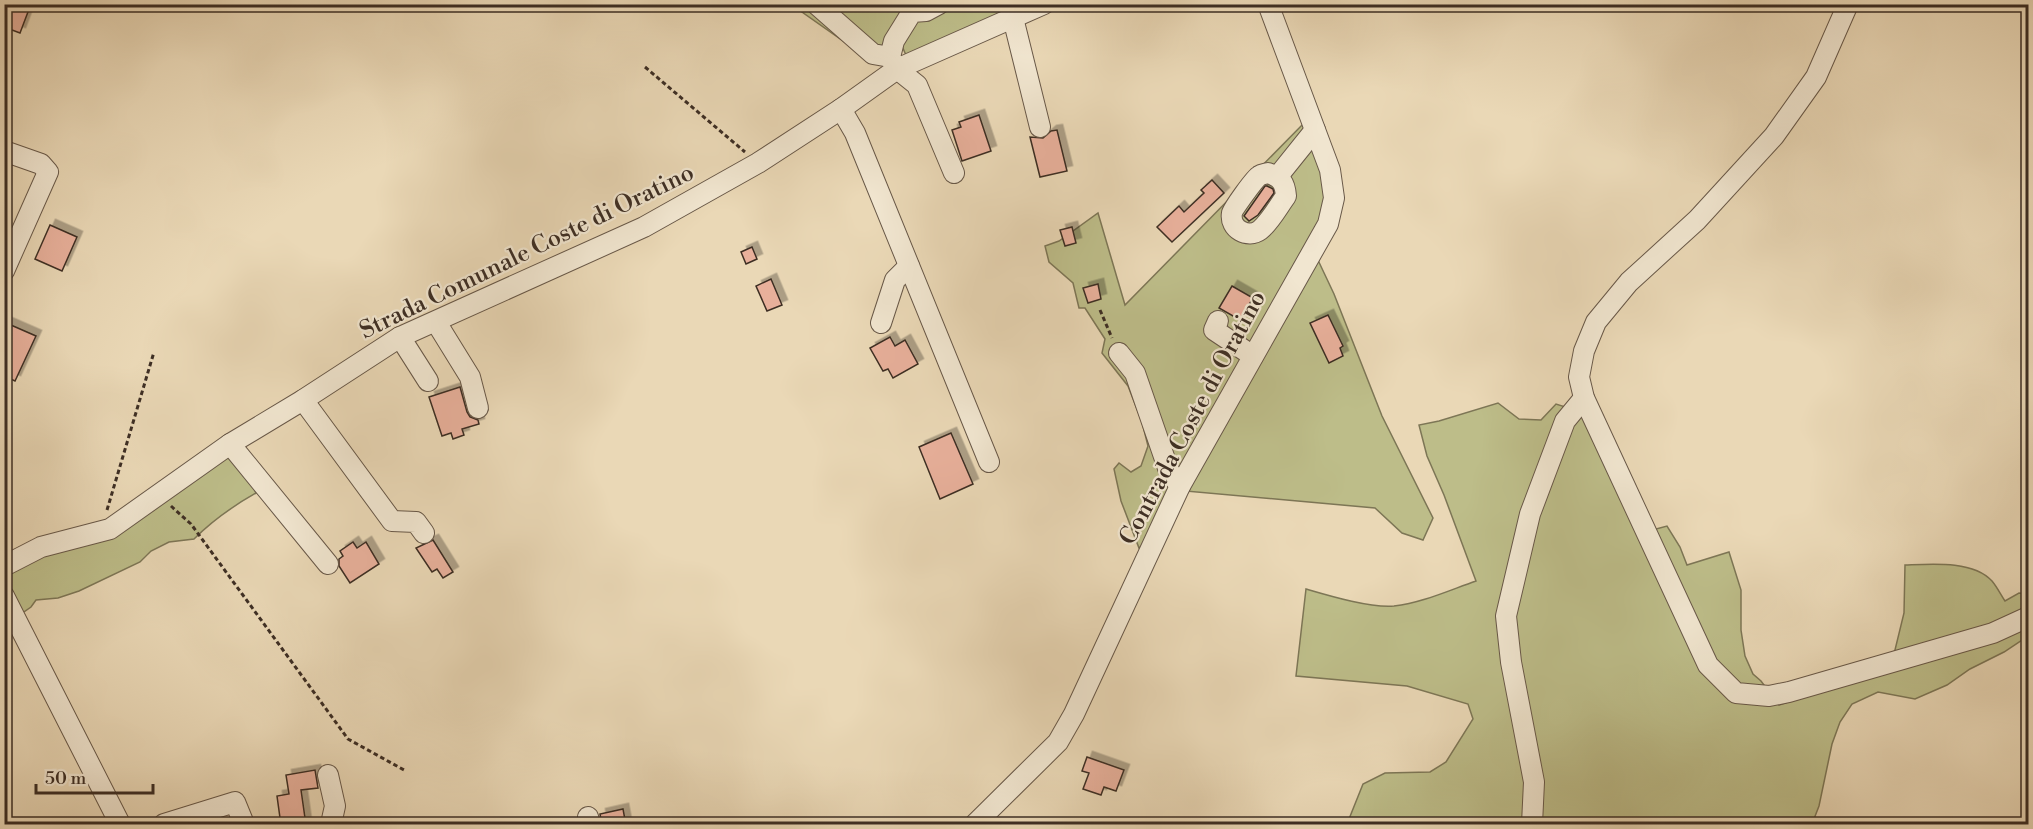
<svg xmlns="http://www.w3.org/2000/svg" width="2033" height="829" viewBox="0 0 2033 829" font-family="'Libre Bodoni',serif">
<defs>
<filter id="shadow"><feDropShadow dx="5.5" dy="-5.5" stdDeviation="0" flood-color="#0004"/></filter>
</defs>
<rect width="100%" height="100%" fill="#ead8b6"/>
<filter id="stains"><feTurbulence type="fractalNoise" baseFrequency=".00333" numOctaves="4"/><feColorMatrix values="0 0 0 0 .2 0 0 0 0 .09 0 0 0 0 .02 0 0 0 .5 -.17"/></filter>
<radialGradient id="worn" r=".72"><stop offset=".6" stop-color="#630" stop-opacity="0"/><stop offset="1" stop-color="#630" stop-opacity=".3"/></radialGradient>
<g fill="#bdbd89" stroke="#7d7656" stroke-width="1.5">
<path d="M792,5H1026L906,55L901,44L876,64Z"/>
<path d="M1304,123V138L1311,150L1319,148L1328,172L1317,258L1334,294L1382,416L1433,518L1423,540L1402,533L1375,508L1186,491L1170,528L1139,548L1121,501L1114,469L1119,463L1131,472L1141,466L1148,446L1142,422L1128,386L1102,353L1105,339L1085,308H1079L1073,283L1049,262L1045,246L1059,241L1098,213L1125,305Z"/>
<path d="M1498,403L1519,419L1541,420L1556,404L1585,413L1641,533L1667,526L1680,547L1687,565L1729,552L1741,590V630L1745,656L1753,674L1761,681L1779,705L1882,670L1895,650L1904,613L1905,565C1930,564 1973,560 1992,581C1997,587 2001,595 2005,601L2019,593L2028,594V636L2004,652L1970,669L1947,685L1915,699L1878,692L1852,704L1840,722L1832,744L1819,806L1812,824H1347L1363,784L1385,773L1430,772L1446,762L1473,719L1468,704L1407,686L1296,676L1306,589C1330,596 1370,608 1394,606C1422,603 1450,590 1476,581L1444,495L1427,456L1419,425L1439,421Z"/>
<path d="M230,453L248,476L256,493C233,506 213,520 194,539L169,542L151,551L140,562L79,591L58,598L36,600L31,607L5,625V590L7,586L5,573L50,552Z"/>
</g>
<g fill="#e8b09b" stroke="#3d2e24" stroke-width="1.5" filter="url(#shadow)">
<path d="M4,4H31L20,33L4,27Z"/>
<path d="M979,115L991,151L962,161L952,130L961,127L959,122Z"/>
<path d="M1057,130L1067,171L1040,177L1030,137L1043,138L1051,131Z"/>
<path d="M1212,180L1224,193L1172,242L1157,227L1179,206L1184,212L1204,193L1201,190Z"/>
<path d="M1265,186H1267L1273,189L1274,193L1258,215L1249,221L1244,216Z"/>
<path d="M50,225L77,237L62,271L35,259Z"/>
<path d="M1072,227L1076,243L1065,246L1060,230Z"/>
<path d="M752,247L757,259L746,264L741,252Z"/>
<path d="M771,279L782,305L767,311L756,286Z"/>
<path d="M1098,284L1101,299L1088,303L1083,288Z"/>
<path d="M1232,286L1253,298L1240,320L1219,308Z"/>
<path d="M1328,315L1343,346L1340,348L1343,356L1329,363L1310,323Z"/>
<path d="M4,322L36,336L15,381L4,376Z"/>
<path d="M890,337L895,346L905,340L918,364L893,378L888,369L883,371L870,348Z"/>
<path d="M460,387L467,412L470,417L478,420L479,424L462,429L464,435L453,439L451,433L442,436L429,397Z"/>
<path d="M951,433L973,484L940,499L919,447Z"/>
<path d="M433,540L453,572L443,578L437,569L432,572L416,548Z"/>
<path d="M353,542L357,548L366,542L379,564L350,583L339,566V559L343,556L340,551Z"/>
<path d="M1087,757L1124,770L1116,791L1104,787L1101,795L1083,789L1089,773L1082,771Z"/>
<path d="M315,770L318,788L301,790L306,825H281L277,796L289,794L286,775Z"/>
<path d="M623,809L626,825H602L600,814Z"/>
</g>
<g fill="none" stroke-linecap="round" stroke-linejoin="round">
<g stroke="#685848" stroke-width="22">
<g id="minor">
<path d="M816,4L873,54L890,57"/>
<path d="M939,4L926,11L912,12L894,41L890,57L897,69L917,85L954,173"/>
<path d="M1848,4L1816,77L1774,136L1697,220L1629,282L1596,322L1584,351L1579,377L1584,398L1708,665L1736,693L1769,696L1789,692L1993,633L2028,617"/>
<path d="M1013,18L1040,127"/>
<path d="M841,109L855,133L989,462"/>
<path d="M4,151L41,164L48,172L4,271"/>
<path d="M1268,173C1281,177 1285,183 1286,196C1278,207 1270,222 1260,230C1248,239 1229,229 1232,213C1233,209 1255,178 1259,176C1262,174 1265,174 1268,173Z"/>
<path d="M1278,176L1315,130"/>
<path d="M1218,321L1214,330L1253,356"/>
<path d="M436,322L470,377L478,408"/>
<path d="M881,323L895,280L909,266"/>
<path d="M400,337L428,381"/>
<path d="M1119,353L1135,373L1169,471L1180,486"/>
<path d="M303,400L392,521L416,522L424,533"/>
<path d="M230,444L328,564"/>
<path d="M4,566L41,547L110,529L230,444L303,400L400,337L644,227L758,163L841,109L897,69L1044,4"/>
<path d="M4,596L120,824"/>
<path d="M328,775L335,806L331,824"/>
<path d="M588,817L590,824"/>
<path d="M164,824L235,802L244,824"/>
<path d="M975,824L1058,742L1074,714L1180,486L1328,224L1334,198L1330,170L1268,4"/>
<path d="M1532,824L1534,782L1511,662L1506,616L1530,514L1565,421L1584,398"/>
</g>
</g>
<g stroke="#3d2e24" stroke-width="3" stroke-dasharray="4.5 3" stroke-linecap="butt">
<path d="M645,67L745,152"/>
<path d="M1100,310L1112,338"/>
<path d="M171,506L191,524L348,739L404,770"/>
<path d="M107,510L154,352"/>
</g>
<use href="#minor" stroke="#f1e6d0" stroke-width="20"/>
</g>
<g text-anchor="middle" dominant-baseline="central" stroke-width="4.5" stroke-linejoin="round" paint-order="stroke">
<g font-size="24" fill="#3d2e24" stroke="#f1e6d0">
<text transform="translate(527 252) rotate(-26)">Strada Comunale Coste di Oratino</text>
<text transform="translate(1193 418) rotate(-62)">Contrada Coste di Oratino</text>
</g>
</g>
<rect width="2033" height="829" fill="none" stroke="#ead8b6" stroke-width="24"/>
<rect x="6" y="6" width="2021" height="817" fill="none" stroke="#3d2e24" stroke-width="3"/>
<rect x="12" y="12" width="2009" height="805" fill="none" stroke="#3d2e24" stroke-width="1.5"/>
<path d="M36 784v9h117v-9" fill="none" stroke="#3d2e24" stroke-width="3"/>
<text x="45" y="784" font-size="18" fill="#3d2e24" stroke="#f1e6d0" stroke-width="4.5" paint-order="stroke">50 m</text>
<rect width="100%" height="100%" filter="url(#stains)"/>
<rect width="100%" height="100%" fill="url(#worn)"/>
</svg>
